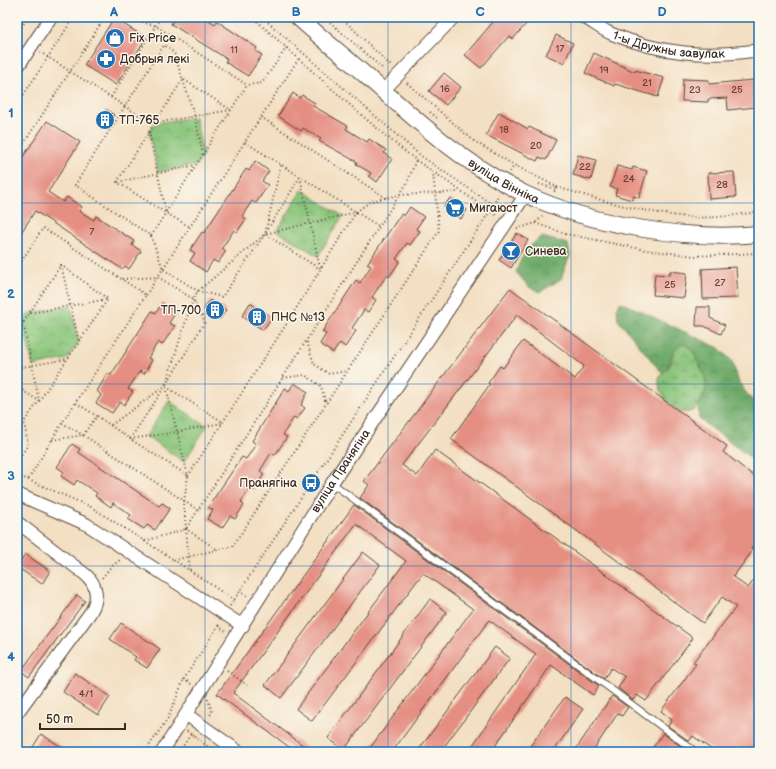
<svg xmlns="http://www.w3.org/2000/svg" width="776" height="769" viewBox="0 0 776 769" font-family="'Balsamiq Sans',sans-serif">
<defs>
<pattern id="forest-crowns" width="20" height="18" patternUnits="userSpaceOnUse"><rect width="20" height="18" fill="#6faa6a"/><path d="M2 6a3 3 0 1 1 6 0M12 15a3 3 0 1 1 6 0" fill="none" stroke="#5c8b57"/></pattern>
<pattern id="wetland-marsh" width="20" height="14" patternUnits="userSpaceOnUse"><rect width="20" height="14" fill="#8ac57a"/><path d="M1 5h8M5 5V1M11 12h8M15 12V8" fill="none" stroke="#72a063"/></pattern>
<pattern id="park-crowns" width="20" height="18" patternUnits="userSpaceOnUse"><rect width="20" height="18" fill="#8ac57a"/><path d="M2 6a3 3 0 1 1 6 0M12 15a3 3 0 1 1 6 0" fill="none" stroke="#72a063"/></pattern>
</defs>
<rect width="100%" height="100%" fill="#fbf7ec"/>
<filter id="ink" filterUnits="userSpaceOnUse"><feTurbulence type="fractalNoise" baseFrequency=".025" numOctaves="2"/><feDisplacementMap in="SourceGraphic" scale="8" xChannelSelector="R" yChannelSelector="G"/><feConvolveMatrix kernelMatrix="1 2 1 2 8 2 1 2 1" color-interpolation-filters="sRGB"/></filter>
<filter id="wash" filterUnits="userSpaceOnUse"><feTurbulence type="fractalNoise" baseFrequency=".012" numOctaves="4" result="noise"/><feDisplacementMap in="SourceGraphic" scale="16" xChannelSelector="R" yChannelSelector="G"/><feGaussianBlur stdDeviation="0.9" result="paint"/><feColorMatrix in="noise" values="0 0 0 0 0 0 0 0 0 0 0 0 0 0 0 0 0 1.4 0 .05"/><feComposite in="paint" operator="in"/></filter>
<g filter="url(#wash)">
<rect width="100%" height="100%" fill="#f3dfc2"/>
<g fill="url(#forest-crowns)" stroke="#556a44">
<path d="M542,237L568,244L570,255L561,279L540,292L529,287L516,272C521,257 528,245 542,237Z"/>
<path d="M621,302L719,348L732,361L739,383L750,398L759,404V464L699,419L698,406L704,394L706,385L705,377L693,351L672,353C671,362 669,367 662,373L618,320L617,308Z"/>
</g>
<path fill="url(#wetland-marsh)" stroke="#62784c" d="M683,344C695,348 696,360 702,370C706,379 708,387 703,396C700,401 698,408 692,411C678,419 657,394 659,380C660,374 665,373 668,368C675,359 670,349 683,344Z"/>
<g fill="url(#park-crowns)" stroke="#62784c">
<path d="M195,117L203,155L197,165L158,172L149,132L155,123Z"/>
<path d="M302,190L343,216L318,256L277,231Z"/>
<path d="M71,306L79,342L67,359L33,366L23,322L29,313Z"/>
<path d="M169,401L207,426L184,462L146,436Z"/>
</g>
<g id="blocks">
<g fill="#e58f83">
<path d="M176,17H204L215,24L217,21L257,48L255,51L262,55L248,76L225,62L227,59L171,24Z"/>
<path d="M487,17H532L513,39L509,36L481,68L465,55L493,22Z"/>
<path d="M114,18L146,38L116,85L84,65Z"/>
<path d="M556,35L573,43L564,63L546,55Z"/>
<path d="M594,53L635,72V70L664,78L658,97L615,84L614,86L585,73Z"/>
<path d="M444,73L461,87L446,105L429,91Z"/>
<path d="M683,79L709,80V84L753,80L756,107L728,110L727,98L708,99V102L682,101Z"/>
<path d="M293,93L300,98L302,95L315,103L313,106L348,126L346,129L367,142L369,139L386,150L384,153L392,159L377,182L369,176L371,173L356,164L357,162L319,141L321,139L303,128L301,131L278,116Z"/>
<path d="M106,110L114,115L105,129L97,124Z"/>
<path d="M499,112L528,129L529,127L556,140L546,160L539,157L537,161L486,135Z"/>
<path d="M47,121L80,142L48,192L63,202L67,197L82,207L79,211L94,220L96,216L134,241L132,245L141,251L129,269L125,266L122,269L35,211L17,239V166Z"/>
<path d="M578,155L596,160L591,180L573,175Z"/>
<path d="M255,161L269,171L262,181L268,185L256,203L252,201L242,216L246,219L237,232L234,230L222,248L226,251L218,263L213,260L206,272L190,261L195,253L190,250L202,232L204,233L246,169L249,171Z"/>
<path d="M617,166L632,170L633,167L647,171L639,198L634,196L632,200L615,195L617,189L610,187Z"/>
<path d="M734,172L736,197L709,199L708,173Z"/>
<path d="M450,198L467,210L461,219L444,207Z"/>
<path d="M410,207L424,217L416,229L420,231L410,245L407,243L396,259L400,261L389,277L387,275L372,297L376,300L368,312L364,310L352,328L356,331L345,347L340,343L333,353L320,344L326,334L322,332L356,280L360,283L371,266L367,264L401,214L404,216Z"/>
<path d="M517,233L528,240L511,268L499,260Z"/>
<path d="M736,267L738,298L703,299L702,269Z"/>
<path d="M670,271L687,273L684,298L653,295L655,274L670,275Z"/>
<path d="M510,288L727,446L723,452L759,480V538L751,549L753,550L733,577L748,588L759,573V752H715L693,736L689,741L668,726L672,720L661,711L696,664L693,662L736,607L722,597L703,623L451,439L490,384L488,383L500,366L503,368L523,341L575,379L584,366L517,315L402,465L417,476L435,450L693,638L646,701L637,695L633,700L618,688L625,677L611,668L604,679L360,498L369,485L364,481Z"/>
<path d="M210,300L226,310L220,319L204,310Z"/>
<path d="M162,303L176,312L169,323L175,326L162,345L158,342L148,358L152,360L144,374L140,371L128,389L133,392L124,405L120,402L112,413L96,403L101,395L97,391L108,373L111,375L152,311L156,313Z"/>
<path d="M250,303L272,317L263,330L242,316Z"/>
<path d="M697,307H710V318L725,325L721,334L704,326H696Z"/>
<path d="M294,383L308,392L301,405L305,408L297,419L294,417L283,435L287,437L275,455L271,453L260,471L264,474L254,490L250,488L241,502L244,505L235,519L230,516L222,528L207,519L213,510L208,507L242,457L246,459L256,444L252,441L285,388L289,391Z"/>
<path d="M72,444L80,449L78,452L159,506L162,503L170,508L155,530L147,525L144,529L128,519L131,515L113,503L111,507L95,496L97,493L77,480L74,485L61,476L64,472L57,467Z"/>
<path d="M354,505L599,686L593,695L551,665L491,752H468L536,654L489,620L392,752H367L473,609L423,573L312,721L296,709L406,561L356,524L233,693L312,752H296L217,694Z"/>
<path d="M363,552L380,565L281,698L265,685Z"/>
<path d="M25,554L50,571L42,584L17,567Z"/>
<path d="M77,595L85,601L29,677L21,671Z"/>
<path d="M430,599L447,612L344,750L328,738Z"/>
<path d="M121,623L160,649L147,668L134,660L136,657L110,639Z"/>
<path d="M495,647L510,658L440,752H417Z"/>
<path d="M75,673L110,697L98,715L63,692Z"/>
<path d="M612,696L628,707L622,716L618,713L592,752H574Z"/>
<path d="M565,697L583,709L553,752H526Z"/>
<path d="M663,733L684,749L682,752H650Z"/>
<path d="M41,734L70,752H30Z"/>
</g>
</g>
</g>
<g filter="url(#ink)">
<use href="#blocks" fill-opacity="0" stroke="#574537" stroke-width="1"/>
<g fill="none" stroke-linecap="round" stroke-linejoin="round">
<g stroke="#574537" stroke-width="8">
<path id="service" d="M332,483L696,752"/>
</g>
<g stroke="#574537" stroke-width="14">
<g id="minor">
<path id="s1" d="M583,17C593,22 602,30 612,34C662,54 706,58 759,50"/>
<path d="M17,68L51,17"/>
<path d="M383,91L454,17"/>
<path d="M17,494L86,524L243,626"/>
<path d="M17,522L86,575C98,586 99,599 90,613L17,713"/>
<path d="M187,715L239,752"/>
<path id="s2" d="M162,752L332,483L526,194"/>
</g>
</g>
<g stroke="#574537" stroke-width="18">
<g id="tertiary">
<path id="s3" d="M298,17C322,39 348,59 372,81C419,123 467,166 525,194C591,225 686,241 759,234"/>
</g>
</g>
<g stroke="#574537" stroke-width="2" stroke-dasharray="1 3" stroke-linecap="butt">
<path d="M127,17L156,26L247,85"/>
<path d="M262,17L421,156L493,205"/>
<path d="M324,17L382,68"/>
<path d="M341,17L391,66"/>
<path d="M17,34L28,17"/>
<path d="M40,52L154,125"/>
<path d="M407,83L474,141L514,165L557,187L554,192"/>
<path d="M111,97L161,17"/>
<path d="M17,105L74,17"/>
<path d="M430,112L437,118"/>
<path d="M261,117L386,198"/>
<path d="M155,123L231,110L247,85L262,83L287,47"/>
<path d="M149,132L166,213L190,227"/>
<path d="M245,142L380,227"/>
<path d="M17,154L105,17"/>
<path d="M416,160L497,216"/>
<path d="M510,172L514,165"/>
<path d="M300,177L265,234L320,269"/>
<path d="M300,177L320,268"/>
<path d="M118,182L196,165"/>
<path d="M539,184L556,189"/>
<path d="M557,187C600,200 644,213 689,217C712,219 736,215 759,212"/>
<path d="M356,212L371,201L399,195L458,192"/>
<path d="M535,223L566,234L646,250L695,256L759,253"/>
<path d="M517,229L535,223L543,216"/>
<path d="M151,236L231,110L183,79L117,182L166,213"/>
<path d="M61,265L79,342"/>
<path d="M17,268L43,228L146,295L62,423L28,480"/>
<path d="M122,279L158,277L193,299L205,322L165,386L223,422"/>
<path d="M146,295L299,58"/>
<path d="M30,313L108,299"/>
<path d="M17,332L61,265L108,299L39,401L17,387"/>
<path d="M307,342L314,364L329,374L347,371"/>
<path d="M17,368L67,359"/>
<path d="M283,378L305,375L321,386L326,404"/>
<path d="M166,387L188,476L184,501L186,529L218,550"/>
<path d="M164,388L130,439L187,475"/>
<path d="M76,403L97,416"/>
<path d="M17,418L24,422"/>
<path d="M62,423L83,435L97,416L130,439L177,432L222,423"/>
<path d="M111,425L165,386L193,299L198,291L265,234L222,297L198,291L163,269L151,236L75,185L164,45L174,53L195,117L203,155"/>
<path d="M52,440L83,435L198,510"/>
<path d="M17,461L28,445L24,422L39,401L23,322"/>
<path d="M17,475L91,507L174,560"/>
<path d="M188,476L289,320L356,212L265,234L281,164"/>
<path d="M186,529L190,572"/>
<path d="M145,541L186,529L407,183L416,160C359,116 307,65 252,17"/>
<path d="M102,578L110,568L121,559"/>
<path d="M239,591L247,596"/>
<path d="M234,600L174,560L233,546L439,231L433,173"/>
<path d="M230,606L490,211L499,194"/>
<path d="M218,626L225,631"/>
<path d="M227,671L247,685"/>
<path d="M191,684L184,679L220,623"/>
<path d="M208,699L212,712L209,717"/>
<path d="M187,731L191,734"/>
<path d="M196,736L195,737L215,752"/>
<path d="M145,752L168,718L184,679"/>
<path d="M179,752L191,734L195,737"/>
</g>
<use href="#service" stroke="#fff" stroke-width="6"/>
<use href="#minor" stroke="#fff" stroke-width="12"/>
<use href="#tertiary" stroke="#fff" stroke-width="16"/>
</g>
</g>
<path fill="none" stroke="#1f6fb2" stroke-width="1" stroke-opacity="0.55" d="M205,17V752M388,17V752M571,17V752M17,203H759M17,384H759M17,566H759"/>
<defs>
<g id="shop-disc" transform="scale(1)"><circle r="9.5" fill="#1f6fb2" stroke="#fbf7ec"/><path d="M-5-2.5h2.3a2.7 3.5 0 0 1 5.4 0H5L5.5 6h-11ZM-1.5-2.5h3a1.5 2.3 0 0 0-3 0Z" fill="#fff"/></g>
<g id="pharmacy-disc" transform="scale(1)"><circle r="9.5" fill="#1f6fb2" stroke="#fbf7ec"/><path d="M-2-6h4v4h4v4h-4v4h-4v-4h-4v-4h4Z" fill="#fff"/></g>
<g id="building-disc" transform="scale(1)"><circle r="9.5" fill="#1f6fb2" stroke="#fbf7ec"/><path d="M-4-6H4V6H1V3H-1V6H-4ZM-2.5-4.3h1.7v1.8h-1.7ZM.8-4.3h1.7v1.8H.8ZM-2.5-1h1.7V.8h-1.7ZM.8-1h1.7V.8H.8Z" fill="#fff"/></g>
<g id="supermarket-disc" transform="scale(1)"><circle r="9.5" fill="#1f6fb2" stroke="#fbf7ec"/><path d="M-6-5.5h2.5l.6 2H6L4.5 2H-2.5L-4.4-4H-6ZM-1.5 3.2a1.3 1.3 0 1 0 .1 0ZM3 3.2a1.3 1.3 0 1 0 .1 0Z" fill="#fff"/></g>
<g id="bar-disc" transform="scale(1)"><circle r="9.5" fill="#1f6fb2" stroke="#fbf7ec"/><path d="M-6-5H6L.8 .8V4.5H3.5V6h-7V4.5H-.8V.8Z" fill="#fff"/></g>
<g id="bus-disc" transform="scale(1)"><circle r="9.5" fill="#1f6fb2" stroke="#fbf7ec"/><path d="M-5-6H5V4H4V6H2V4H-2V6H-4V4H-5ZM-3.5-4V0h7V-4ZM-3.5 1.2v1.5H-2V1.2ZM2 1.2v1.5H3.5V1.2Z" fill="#fff"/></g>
</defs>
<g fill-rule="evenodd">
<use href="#shop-disc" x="115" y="38"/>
<use href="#pharmacy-disc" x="106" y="59"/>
<use href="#building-disc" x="105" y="120"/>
<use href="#supermarket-disc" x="455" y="208"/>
<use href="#bar-disc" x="511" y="251"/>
<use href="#building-disc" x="215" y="310"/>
<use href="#building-disc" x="257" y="317"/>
<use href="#bus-disc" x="311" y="483"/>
</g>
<g text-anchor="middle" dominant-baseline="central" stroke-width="3" stroke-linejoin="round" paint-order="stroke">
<g font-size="10" fill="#664337">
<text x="560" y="49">17</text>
<text x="234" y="50">11</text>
<text x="604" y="70">19</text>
<text x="647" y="83">21</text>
<text x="445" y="89">16</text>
<text x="695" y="90">23</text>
<text x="737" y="90">25</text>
<text x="504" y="130">18</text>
<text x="536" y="146">20</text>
<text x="585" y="167">22</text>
<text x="629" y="179">24</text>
<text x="722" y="185">28</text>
<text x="92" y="232">7</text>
<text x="720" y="283">27</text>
<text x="670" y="285">25</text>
<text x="86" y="694">4/1</text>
</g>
<g font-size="12" fill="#3b2a1e" stroke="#fbf7ec" text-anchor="start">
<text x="129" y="38">Fix Price</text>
<text x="120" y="59">Добрыя лекі</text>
<text x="119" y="120">ТП-765</text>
<text x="469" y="208">Мигаюст</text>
<text x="525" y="251">Синева</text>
<text x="201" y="310" text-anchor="end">ТП-700</text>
<text x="271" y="317">ПНС №13</text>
<text x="297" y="483" text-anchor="end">Пранягіна</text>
</g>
<g font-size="12" fill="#3b2a1e" stroke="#fbf7ec">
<text stroke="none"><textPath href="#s1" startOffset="92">1-ы Дружны завулак</textPath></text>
<text stroke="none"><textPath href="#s3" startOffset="264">вуліца Вінніка</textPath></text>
<text stroke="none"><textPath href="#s2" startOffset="333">вуліца Пранягіна</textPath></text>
</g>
</g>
<rect width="776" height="769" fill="none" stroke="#fbf7ec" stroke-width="44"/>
<path d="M40 723v6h85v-6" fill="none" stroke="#3b2a1e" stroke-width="2"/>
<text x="46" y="723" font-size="12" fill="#3b2a1e" stroke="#fbf7ec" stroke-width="3" paint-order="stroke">50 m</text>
<rect x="22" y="22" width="732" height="725" fill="none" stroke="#1f6fb2" stroke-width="1.5"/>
<g font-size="13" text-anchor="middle" font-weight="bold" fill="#1f6fb2">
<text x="114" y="16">A</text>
<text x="296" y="16">B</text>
<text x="480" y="16">C</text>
<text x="662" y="16">D</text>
<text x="11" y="117">1</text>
<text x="11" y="298">2</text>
<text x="11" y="480">3</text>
<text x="11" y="661">4</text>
</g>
</svg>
